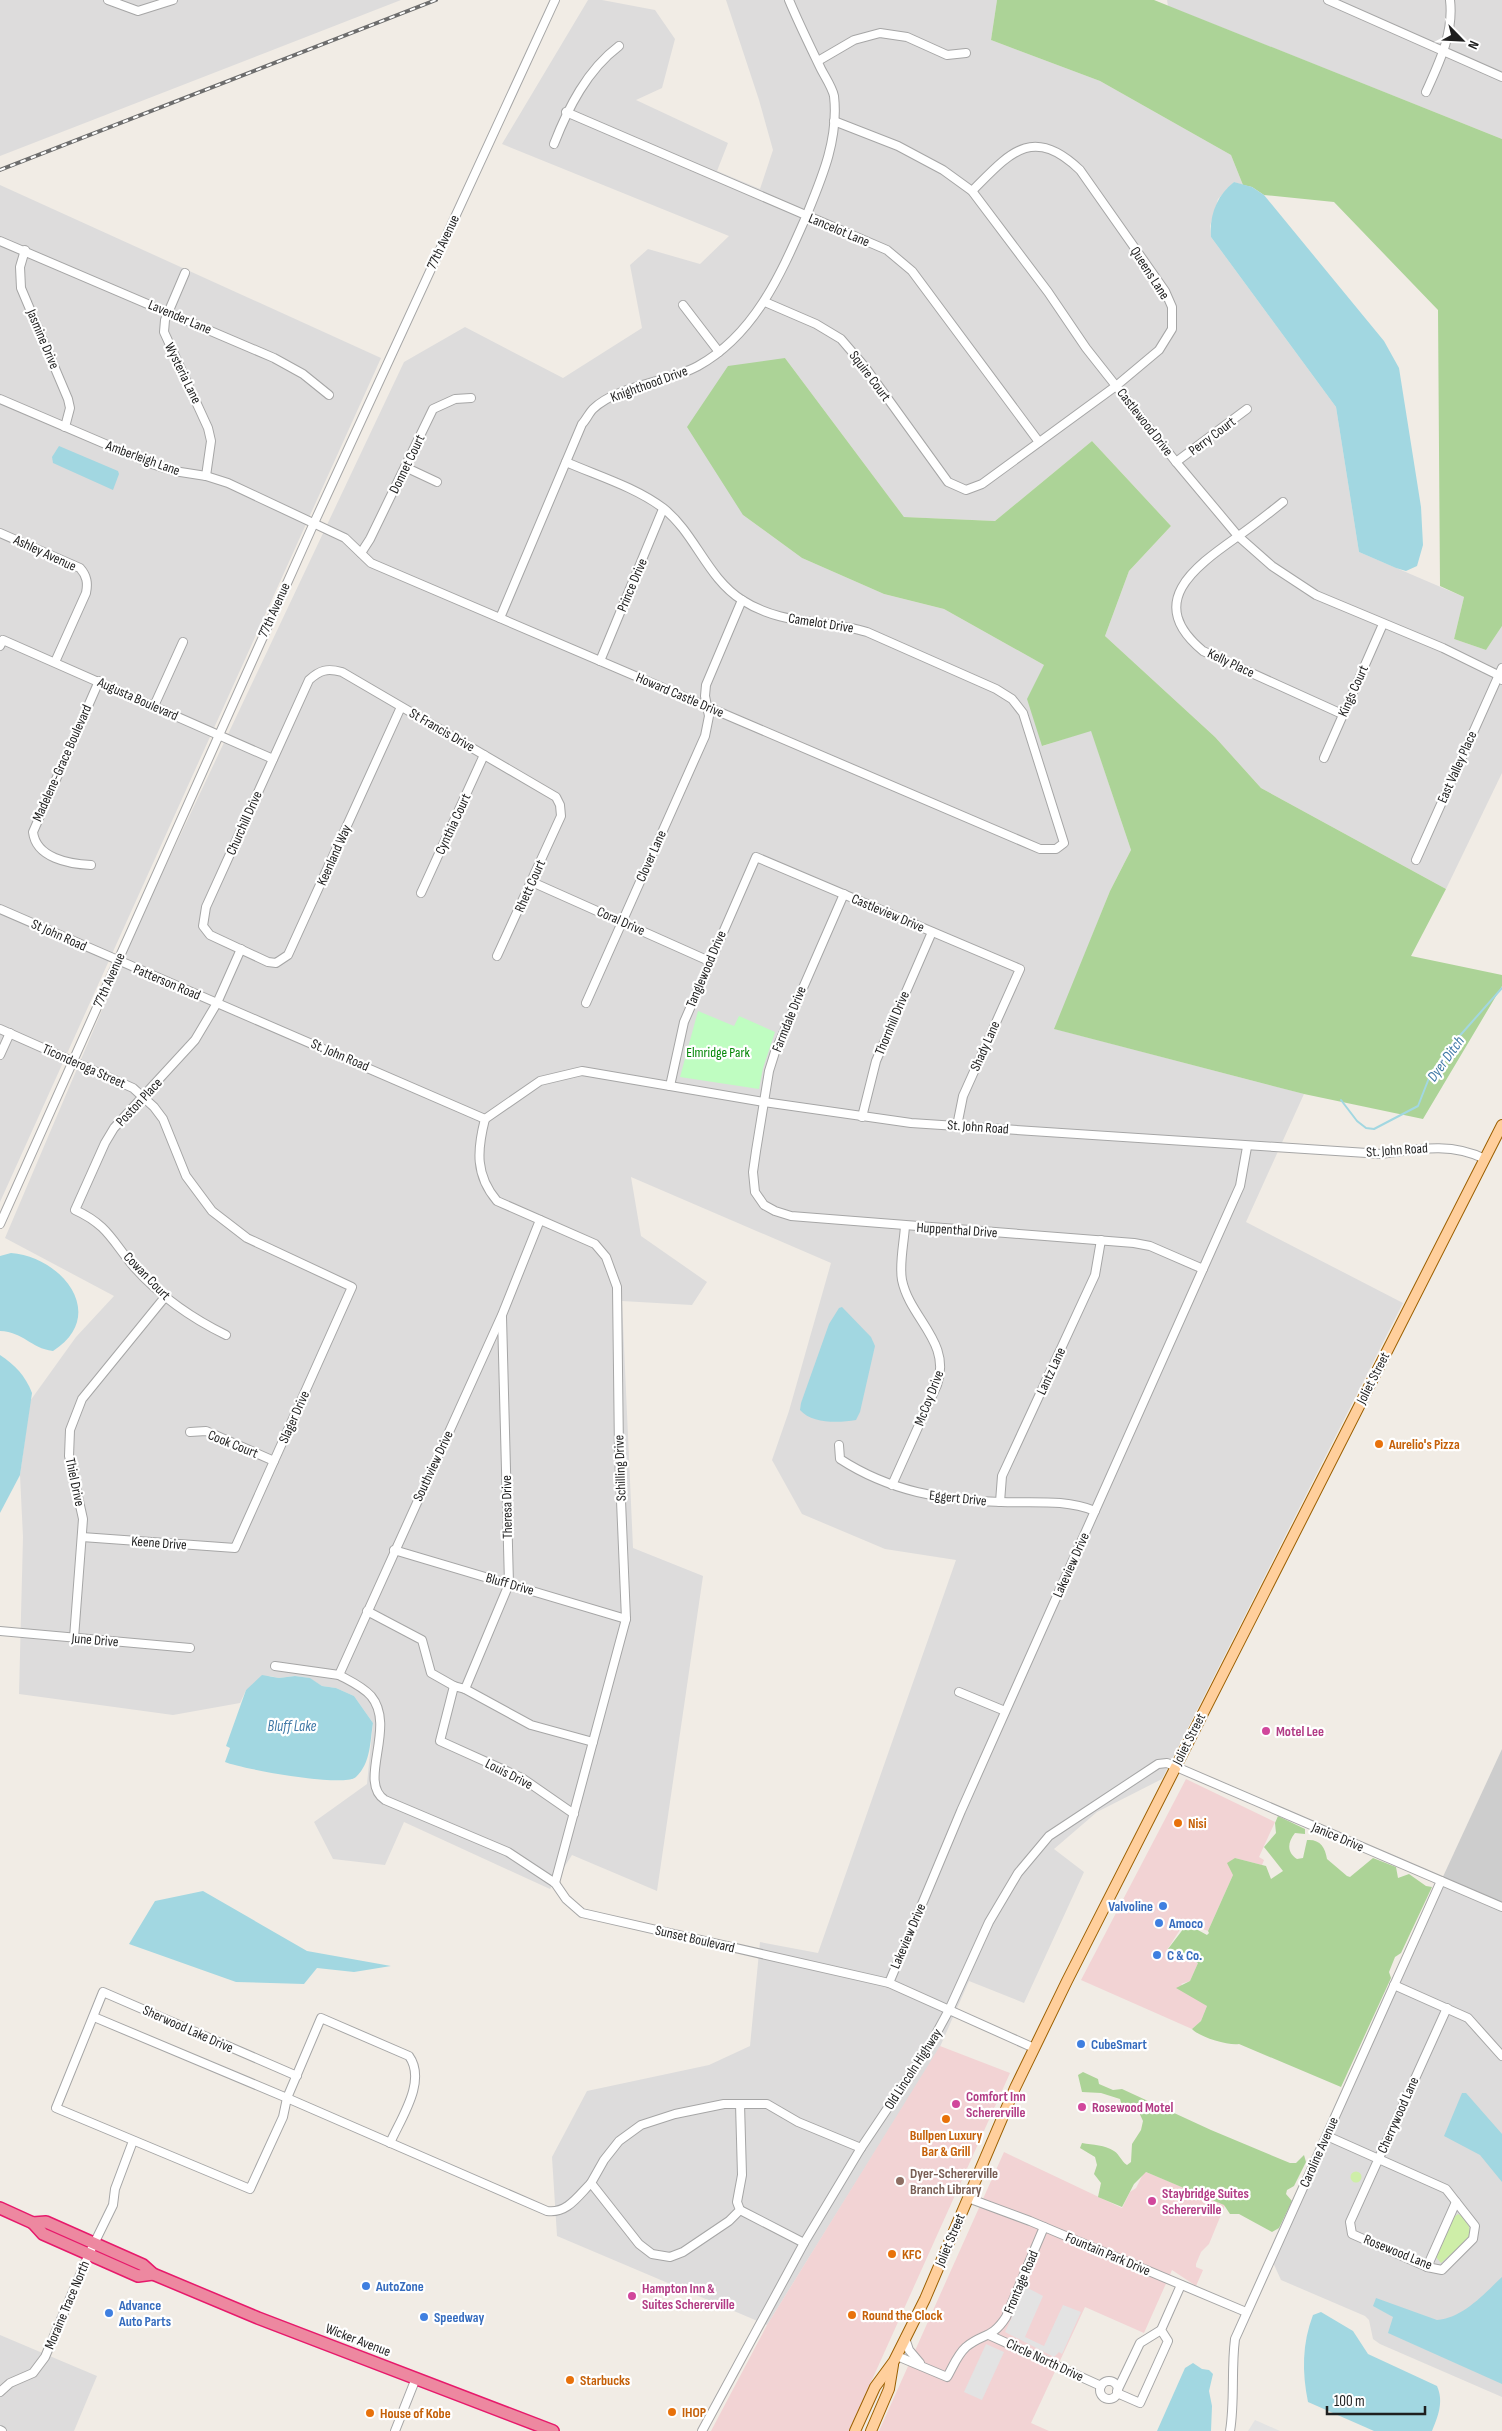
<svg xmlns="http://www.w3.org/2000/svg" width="1502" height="2431" viewBox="0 0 1502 2431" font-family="'Sofia Sans Condensed',sans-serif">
<rect width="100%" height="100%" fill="#f1ece5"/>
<g fill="#dddcdc">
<path d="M0,0H401L0,156Z"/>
<path d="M588,0H602L655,10L675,39L662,88L636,100L728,143L717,171L760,189L773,150L759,100L726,0H997L991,40L1100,81L1231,155L1243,185L1234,182L1218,199L1210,226L1211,237L1336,407L1359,552L1464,597L1454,639L1486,650L1502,626V773L1446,889L1261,788L1215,737L1105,636L1129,571L1171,526L1092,441L995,521L904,517L785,358L743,515L802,558L884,594L944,609L1044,665L1043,746L1091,730L1131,850L1110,891L1055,1029L1304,1094L1246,1222L1403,1303L1162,1779L1097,1812L1054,1849L1084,1872L1024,2003L969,1981L939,2049L767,2325L557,2236L552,2157L587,2091L709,2065L750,2046L760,1942L818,1953L956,1560L885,1549L802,1514L772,1460L789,1411L831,1263L631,1177L641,1236L707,1282L692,1305L622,1301L633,1548L703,1576L657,1891L572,1855L550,1889L404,1822L385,1865L333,1859L314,1822L367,1784L373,1723L354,1696L336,1688L322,1686L309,1678L295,1676L279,1678L270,1676L246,1690L240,1703L173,1715L19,1694L23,1537L20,1475L30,1401L76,1337L114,1296L5,1238L142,916L404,362L465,327L563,378L642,328L630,265L648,249L700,264L729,236L502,144Z"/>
<path d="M1167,0H1502V139L1168,6Z"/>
<path d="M0,185L381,358L0,1202Z"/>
<path d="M1441,1881L1502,1907V2397L1380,2344L1373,2339L1369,2320L1365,2316L1281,2280L1271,2258Z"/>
<path d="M0,2335L97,2376L74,2431H0Z"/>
</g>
<g fill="#f2d3d4">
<path d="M1186,1779L1275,1822L1259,1857L1264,1860L1262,1865L1235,1858L1233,1875L1208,1931L1185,1922L1167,1950L1198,1963L1190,1981L1181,1984L1207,2006L1201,2021L1192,2029L1081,1980Z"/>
<path d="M940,2046L1010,2073L849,2431H711L767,2325Z"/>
<path d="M1004,2152L1122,2208L1130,2192L1136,2188L1144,2172H1146L1225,2205L1209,2244L1201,2252L1196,2264V2267L1203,2270L1196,2286L1172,2270L1144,2333L1085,2307L1031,2423L1049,2431H879Z"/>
</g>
<path fill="#cdcdcd" d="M1502,1749V1907L1441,1881Z"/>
<g fill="#ceeea8">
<circle cx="1356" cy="2177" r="5.5"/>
<path d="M1458,2214C1468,2218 1471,2229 1470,2238L1441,2263L1436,2257L1454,2217Z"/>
</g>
<g fill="#acd397">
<path d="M997,0H1154L1502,139V626L1486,650L1454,639L1464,597L1440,586L1438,310L1334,202L1264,195L1252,187L1243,185L1231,155L1100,81L991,40Z"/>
<path d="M785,358L904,517L995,521L1092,441L1171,526L1129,571L1105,636L1215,737L1261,788L1446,889L1411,956L1502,975V986L1423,1119L1304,1094L1054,1029L1110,891L1131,850L1091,731L1042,746L1027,699L1044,665L944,609L884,594L802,558L743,515L687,427L728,366Z"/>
<path d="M1278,1816L1305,1829V1834L1295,1833C1287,1843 1287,1852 1297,1859L1303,1858L1307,1840C1320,1839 1325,1847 1327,1859L1347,1876L1350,1877L1373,1858L1396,1867L1398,1878L1409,1874L1426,1886L1432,1887L1401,1953L1395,1957L1389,1972L1391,1978L1341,2087L1239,2044C1229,2046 1199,2037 1192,2029L1201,2021L1207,2006L1176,1988L1190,1981L1198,1963L1168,1949L1187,1924L1207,1935L1209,1933L1208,1931L1233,1875L1227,1863L1235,1858L1266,1866L1271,1879L1283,1871L1264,1847L1276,1833L1275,1823Z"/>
<path d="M1083,2072L1098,2079L1099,2084L1113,2090L1122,2089L1211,2130L1290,2163H1296L1304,2155L1306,2162L1294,2186L1287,2190L1286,2194L1292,2201L1279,2228L1272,2232L1239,2214H1230L1224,2205L1146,2172L1134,2184L1122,2207L1098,2197L1101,2183L1094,2174L1097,2165L1095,2157L1080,2148L1082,2143C1093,2145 1105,2145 1114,2151C1120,2155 1121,2161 1127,2165L1131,2162L1132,2144L1141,2130L1143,2121L1137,2108L1131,2111L1122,2106L1120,2099L1101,2093L1082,2092L1078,2075Z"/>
</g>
<path fill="#bffdc1" d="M698,1011L734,1026L739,1016L775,1032L763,1068L759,1089L680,1077Z"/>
<g fill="#e3e3e3">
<path d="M1026,2287L1043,2296L1025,2337L1044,2346L1063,2305L1081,2312L1062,2354L1059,2352L1054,2357L1005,2332Z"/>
<path d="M986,2344L1004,2352L982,2400L964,2392Z"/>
<path d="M1255,2420L1280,2431H1248Z"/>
</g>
<g fill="#a2d7e1">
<path d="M1234,182L1252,187L1264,195L1384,341L1399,368L1421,507L1423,545L1417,566L1406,571L1396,568L1359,552L1336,407L1211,237C1209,216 1217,195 1234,182Z"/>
<path d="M59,446L118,471L119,474L113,490L53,463L52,457Z"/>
<path d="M11,1253C62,1257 109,1315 53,1351C30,1348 24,1332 0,1331V1256Z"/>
<path d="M842,1307L871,1337L875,1346L860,1412L856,1420C839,1423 812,1424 800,1410L801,1403L829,1324L839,1308Z"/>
<path d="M0,1355C15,1365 25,1375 32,1393L20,1475L0,1513Z"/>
<path d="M262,1675L279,1678L295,1676L310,1678L322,1686L336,1688L354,1696L373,1723C370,1741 371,1763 356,1777C345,1788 242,1769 225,1762L230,1748L226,1746L246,1690Z"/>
<path d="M203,1891L307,1951L391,1966L354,1972L317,1968L304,1984L236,1982L129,1944L155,1901Z"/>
<path d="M1462,2093H1466L1502,2134V2182L1480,2155L1444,2136Z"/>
<path d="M1502,2277V2384L1388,2333L1393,2317L1373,2306L1376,2298L1437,2320C1463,2318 1484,2294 1502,2277Z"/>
<path d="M1321,2312L1353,2331L1368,2354L1437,2386C1444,2402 1438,2416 1432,2431H1374L1308,2402C1302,2372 1302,2344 1313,2315Z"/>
<path d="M1193,2363L1202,2369L1209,2370L1213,2374L1209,2391L1212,2406L1211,2431H1157L1185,2368Z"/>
</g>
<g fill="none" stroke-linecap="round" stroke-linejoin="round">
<path stroke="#a2d7e1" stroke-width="2" d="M1341,1100L1357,1121L1366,1128L1374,1129L1418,1106L1431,1073L1449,1053L1456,1040L1502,988"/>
<g stroke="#a6a6a6" stroke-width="10">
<g id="minor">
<path d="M108,0L138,11L173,0"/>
<path d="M1328,0L1502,77"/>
<path d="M818,61L854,40L880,33L907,37L947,55L966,53"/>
<path d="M1426,92C1439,63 1454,33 1450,0"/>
<path d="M566,112L887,250L912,271L1039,442"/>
<path d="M834,121L898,146L943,170L972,191L1048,292L1086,348L1176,462L1238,536L1272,566L1316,595L1443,648L1498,675L1502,680"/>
<path d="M554,144C568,108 587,70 619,46"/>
<path d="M0,241L274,358L303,374L329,395"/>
<path d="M25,250L20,267L21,288L68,399L70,408L65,427"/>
<path d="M185,273L165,320L164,332L208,428L211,441L206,476"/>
<path d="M765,302L816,324L841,339L865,367L948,482L966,490L982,484L1116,386L1159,350L1172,329V307L1165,291L1080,170C1032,124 1009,154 972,191"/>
<path d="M683,305L719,352"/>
<path d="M0,399L152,464L174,471L206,476L228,483L345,538L371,563L1040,849H1056L1064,843L1023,713L1012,699L996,689L867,632C825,619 782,626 742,600C707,578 695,533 663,508C635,487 598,476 566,462"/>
<path d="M1176,462L1247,409"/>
<path d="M405,467L437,482"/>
<path d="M1283,502C1268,514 1253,526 1237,537C1193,568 1145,603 1203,651L1342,714"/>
<path d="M0,533L80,568C87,576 88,583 86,593L55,662"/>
<path d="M361,553L370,539L433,409L455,399L471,398"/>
<path d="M500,618L582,424C586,420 589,413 593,409C618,385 667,383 698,366C754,335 780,276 805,219C821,180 839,140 834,96C832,87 825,77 821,69C810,46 799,24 789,0"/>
<path d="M0,646L3,640L273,759"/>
<path d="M600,661L663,509"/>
<path d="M154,706L183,642"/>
<path d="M401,707L288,955L276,963L268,962L210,935L203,926L206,907L309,680C320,670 327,668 342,672L556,797L560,805L561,816L497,956"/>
<path d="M1324,758L1383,624"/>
<path d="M1416,860L1502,668"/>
<path d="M91,865C69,864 36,858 33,832L99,681"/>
<path d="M532,882L709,961"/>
<path d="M421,893L484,755"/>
<path d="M844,894L775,1052L769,1071L756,1151L753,1172L755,1192L764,1205L775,1211L791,1216L1134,1243L1150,1246L1203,1269"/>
<path d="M0,909L485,1119"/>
<path d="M586,1003L705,736L709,716L705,696L706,685L742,600"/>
<path d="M0,1029L133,1088L154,1107L163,1119L186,1176L212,1211L247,1238L352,1287L235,1548L82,1537"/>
<path d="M0,1055L10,1033"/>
<path d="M670,1086L684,1022L756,857L1020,969L963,1096L957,1126"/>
<path d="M862,1117L876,1061L932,932"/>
<path d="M485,1119L540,1081L582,1071L764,1102L911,1123L1382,1154C1418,1149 1451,1142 1485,1159"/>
<path d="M485,1119C477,1150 475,1175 497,1201L595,1244L606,1257L617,1287L619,1453L626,1619L555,1883"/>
<path d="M540,1220L502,1315L339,1675C350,1681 362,1686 371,1696C397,1727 357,1782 385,1800L508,1852L555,1883L566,1899L582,1913L889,1983L1034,2048"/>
<path d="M0,1224L314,523L555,0"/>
<path d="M502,1317L509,1584L465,1689L454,1686L440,1741L522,1778L574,1814"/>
<path d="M226,1335C191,1318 160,1296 134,1267C112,1241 108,1225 75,1210L105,1143L114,1128L195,1040L217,1003L241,949"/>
<path d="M190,1432L206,1431L274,1461"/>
<path d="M839,1445L840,1459C889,1491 944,1501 1001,1502C1034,1503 1065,1499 1095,1511"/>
<path d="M892,1485L937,1385C952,1342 910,1319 902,1280C899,1264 904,1243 905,1226"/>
<path d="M1000,1502L1002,1476L1095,1275L1101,1240"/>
<path d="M394,1550L626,1619"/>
<path d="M367,1611L422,1640L431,1673L454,1686"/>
<path d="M0,1631L190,1648"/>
<path d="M74,1638L83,1519L69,1456L70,1430L82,1399L165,1297"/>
<path d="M275,1666L339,1675"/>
<path d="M465,1689L531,1725L593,1742"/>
<path d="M959,1692L1005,1711"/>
<path d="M889,1983L961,1811L1240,1186L1247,1147"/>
<path d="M1394,1985L1468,2018L1502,2056"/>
<path d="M94,2017L287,2098L547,2211C567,2214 578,2196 591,2183"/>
<path d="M297,2076L103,1992L56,2108L250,2189L283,2117L287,2098L321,2018L409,2056C427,2081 401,2118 390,2143"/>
<path d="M740,2104L742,2175L737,2202L740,2210L729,2221L683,2252L670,2257L652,2254L639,2244L591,2183L604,2160L619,2141L641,2125L675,2114L724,2104H767L798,2122L861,2148"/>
<path d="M1327,2136L1446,2189L1475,2226L1473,2239L1442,2270L1427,2267L1352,2234L1350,2222L1447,2008"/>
<path d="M968,2198L1030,2221L1246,2312"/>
<path d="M740,2210L804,2243"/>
<path d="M1427,2267L1456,2202"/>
<path d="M989,2335L1101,2386"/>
<path d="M905,2338L909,2350L920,2363"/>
<path d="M897,2356L947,2377C953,2367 957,2355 966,2347C983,2333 992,2339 1006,2317L1044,2227"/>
<circle cx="1109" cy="2390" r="9"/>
<path d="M1117,2391L1140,2343L1161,2330"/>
<path d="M0,2392L10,2383L33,2373L45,2357L89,2254L113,2205L115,2189L133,2141"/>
<path d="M1117,2393L1140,2403L1168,2341L1161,2330L1181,2285"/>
<path d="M0,2430L2,2431"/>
<path d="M395,2431L416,2378"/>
<path d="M702,2431L804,2243L861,2148L930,2045L949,2010L989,1922L1018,1873L1049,1836L1158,1764L1167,1763L1502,1907"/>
<path d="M1230,2431C1235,2401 1231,2370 1235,2339L1441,1881"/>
</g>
</g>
<g stroke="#9b5f00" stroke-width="12">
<g id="major">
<path d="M855,2431L875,2387L894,2361L925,2299L1015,2088L1067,1981L1502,1125"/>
<path d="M871,2431L889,2389L893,2365"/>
</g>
</g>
<g stroke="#e7196b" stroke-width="14">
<g id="highway">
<path d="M0,2208L33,2223L46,2222L143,2265L153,2274L258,2318L553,2431"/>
<path d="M33,2223L43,2234L138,2276L153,2274"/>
</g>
</g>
<use href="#minor" stroke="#fff" stroke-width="8"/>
<use href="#major" stroke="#ffcf9c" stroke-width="10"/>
<use href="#highway" stroke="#ed88a0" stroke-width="11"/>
<g stroke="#6d6d6d" stroke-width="4">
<path id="rail" d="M0,170L436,0"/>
</g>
<use href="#rail" stroke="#fff" stroke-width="2" stroke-dasharray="5.5" stroke-linecap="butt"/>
</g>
<g fill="#e8710a" stroke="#fff" stroke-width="2">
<circle cx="1379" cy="1444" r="5"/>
<circle cx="1178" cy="1823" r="5"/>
<circle cx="946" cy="2119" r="5"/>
<circle cx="892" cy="2254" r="5"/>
<circle cx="852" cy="2315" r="5"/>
<circle cx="570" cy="2380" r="5"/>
<circle cx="672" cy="2412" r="5"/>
<circle cx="370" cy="2413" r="5"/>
</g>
<g fill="#d1479c" stroke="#fff" stroke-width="2">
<circle cx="1266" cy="1731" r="5"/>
<circle cx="956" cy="2104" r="5"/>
<circle cx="1082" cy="2107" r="5"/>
<circle cx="1152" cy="2201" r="5"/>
<circle cx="632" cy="2296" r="5"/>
</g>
<g fill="#3f7fe0" stroke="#fff" stroke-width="2">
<circle cx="1163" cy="1906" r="5"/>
<circle cx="1159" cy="1923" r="5"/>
<circle cx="1157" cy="1955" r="5"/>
<circle cx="1081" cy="2044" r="5"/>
<circle cx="366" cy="2286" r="5"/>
<circle cx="109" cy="2313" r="5"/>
<circle cx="424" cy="2317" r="5"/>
</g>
<circle fill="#8d6e63" stroke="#fff" stroke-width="2" cx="900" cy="2181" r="5"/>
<g text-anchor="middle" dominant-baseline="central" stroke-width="4.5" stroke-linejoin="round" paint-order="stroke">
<g font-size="14" fill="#1f1f1f" stroke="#fff">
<text transform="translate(839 230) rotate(23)">Lancelot Lane</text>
<text transform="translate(443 242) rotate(-65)">77th Avenue</text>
<text transform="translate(1150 273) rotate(57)">Queens Lane</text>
<text transform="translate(180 317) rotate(23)">Lavender Lane</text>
<text transform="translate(43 339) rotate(67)">Jasmine Drive</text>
<text transform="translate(183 373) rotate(64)">Wysteria Lane</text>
<text transform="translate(870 376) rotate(53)">Squire Court</text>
<text transform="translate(649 384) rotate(-20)">Knighthood Drive</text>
<text transform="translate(1145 422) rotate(52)">Castlewood Drive</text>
<text transform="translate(1212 436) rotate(-37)">Perry Court</text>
<text transform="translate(143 458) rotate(20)">Amberleigh Lane</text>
<text transform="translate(407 464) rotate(-64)">Donnet Court</text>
<text transform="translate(45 553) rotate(25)">Ashley Avenue</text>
<text transform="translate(632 585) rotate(-67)">Prince Drive</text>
<text transform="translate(274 610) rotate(-66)">77th Avenue</text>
<text transform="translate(821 623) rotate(9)">Camelot Drive</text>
<text transform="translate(1231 663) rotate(25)">Kelly Place</text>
<text transform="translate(1353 691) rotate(-66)">Kings Court</text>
<text transform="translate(680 695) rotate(23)">Howard Castle Drive</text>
<text transform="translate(138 699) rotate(24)">Augusta Boulevard</text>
<text transform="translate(442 730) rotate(30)">St Francis Drive</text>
<text transform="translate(62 763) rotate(-66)">Madelene-Grace Boulevard</text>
<text transform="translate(1457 767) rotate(-66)">East Valley Place</text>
<text transform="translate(244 823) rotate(-66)">Churchill Drive</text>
<text transform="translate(453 824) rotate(-65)">Cynthia Court</text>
<text transform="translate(334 855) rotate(-66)">Keenland Way</text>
<text transform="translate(651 856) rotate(-66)">Clover Lane</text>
<text transform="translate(530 886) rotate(-66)">Rhett Court</text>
<text transform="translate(888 913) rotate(23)">Castleview Drive</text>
<text transform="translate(621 921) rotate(24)">Coral Drive</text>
<text transform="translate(59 935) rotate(24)">St John Road</text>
<text transform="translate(706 969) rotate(-67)">Tanglewood Drive</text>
<text transform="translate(109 980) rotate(-66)">77th Avenue</text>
<text transform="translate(167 982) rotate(23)">Patterson Road</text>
<text transform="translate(789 1019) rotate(-68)">Farmdale Drive</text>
<text transform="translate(892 1023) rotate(-67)">Thornhill Drive</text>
<text transform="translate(985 1046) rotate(-66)">Shady Lane</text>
<text transform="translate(340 1055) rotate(23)">St. John Road</text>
<text transform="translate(84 1066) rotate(24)">Ticonderoga Street</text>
<text transform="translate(139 1102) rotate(-47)">Poston Place</text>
<text transform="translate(978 1127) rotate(4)">St. John Road</text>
<text transform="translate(1397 1150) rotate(-4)">St. John Road</text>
<text transform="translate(957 1230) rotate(4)">Huppenthal Drive</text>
<text transform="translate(147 1276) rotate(46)">Cowan Court</text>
<text transform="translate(1051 1371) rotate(-65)">Lantz Lane</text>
<text transform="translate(1373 1378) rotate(-63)">Joliet Street</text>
<text transform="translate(929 1398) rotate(-69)">McCoy Drive</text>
<text transform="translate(294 1417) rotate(-66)">Slager Drive</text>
<text transform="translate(233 1444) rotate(22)">Cook Court</text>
<text transform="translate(433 1466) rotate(-65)">Southview Drive</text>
<text transform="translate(620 1468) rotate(-92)">Schilling Drive</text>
<text transform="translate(75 1482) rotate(78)">Thiel Drive</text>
<text transform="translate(958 1498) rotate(6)">Eggert Drive</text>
<text transform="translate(507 1507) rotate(-91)">Theresa Drive</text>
<text transform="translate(159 1543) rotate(4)">Keene Drive</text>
<text transform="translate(1071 1565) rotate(-66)">Lakeview Drive</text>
<text transform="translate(510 1584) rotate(16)">Bluff Drive</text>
<text transform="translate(95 1640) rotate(5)">June Drive</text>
<text transform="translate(1189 1739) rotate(-63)">Joliet Street</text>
<text transform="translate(509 1774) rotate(27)">Louis Drive</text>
<text transform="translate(1338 1837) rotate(23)">Janice Drive</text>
<text transform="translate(908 1936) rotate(-67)">Lakeview Drive</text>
<text transform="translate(695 1939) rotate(13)">Sunset Boulevard</text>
<text transform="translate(188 2029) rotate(24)">Sherwood Lake Drive</text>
<text transform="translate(913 2069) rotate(-57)">Old Lincoln Highway</text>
<text transform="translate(1398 2115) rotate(-66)">Cherrywood Lane</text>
<text transform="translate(1319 2152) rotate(-66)">Caroline Avenue</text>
<text transform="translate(950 2240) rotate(-67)">Joliet Street</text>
<text transform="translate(1398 2252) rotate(22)">Rosewood Lane</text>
<text transform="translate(1108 2254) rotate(23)">Fountain Park Drive</text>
<text transform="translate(1021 2282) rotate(-67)">Frontage Road</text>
<text transform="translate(67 2305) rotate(-67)">Moraine Trace North</text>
<text transform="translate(358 2340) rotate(21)">Wicker Avenue</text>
<text transform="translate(1045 2360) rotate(25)">Circle North Drive</text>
</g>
<g font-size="14" fill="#048707" stroke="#fff">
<text x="718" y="1052">Elmridge Park</text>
</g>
<g font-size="14" font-weight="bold" fill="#c56008" stroke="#fff" text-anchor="start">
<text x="1389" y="1444">Aurelio's Pizza</text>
<text x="1188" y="1823">Nisi</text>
<text x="946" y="2135" text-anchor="middle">Bullpen Luxury<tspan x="946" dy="16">Bar &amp; Grill</tspan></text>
<text x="902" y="2254">KFC</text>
<text x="862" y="2315">Round the Clock</text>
<text x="580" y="2380">Starbucks</text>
<text x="682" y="2412">IHOP</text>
<text x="380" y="2413">House of Kobe</text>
</g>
<g font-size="14" font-weight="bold" fill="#b23c85" stroke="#fff" text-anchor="start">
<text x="1276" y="1731">Motel Lee</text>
<text x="966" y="2096">Comfort Inn<tspan x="966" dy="16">Schererville</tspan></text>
<text x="1092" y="2107">Rosewood Motel</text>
<text x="1162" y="2193">Staybridge Suites<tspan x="1162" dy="16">Schererville</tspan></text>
<text x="642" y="2288">Hampton Inn &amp;<tspan x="642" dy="16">Suites Schererville</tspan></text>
</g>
<g font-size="14" font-weight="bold" fill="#366cbe" stroke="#fff" text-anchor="start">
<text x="1153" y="1906" text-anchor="end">Valvoline</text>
<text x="1169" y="1923">Amoco</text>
<text x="1167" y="1955">C &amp; Co.</text>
<text x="1091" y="2044">CubeSmart</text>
<text x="376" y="2286">AutoZone</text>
<text x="119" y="2305">Advance<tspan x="119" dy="16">Auto Parts</tspan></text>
<text x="434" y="2317">Speedway</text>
</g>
<g font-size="14" font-weight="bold" fill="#785e54" stroke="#fff" text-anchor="start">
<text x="910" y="2173">Dyer-Schererville<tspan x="910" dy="16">Branch Library</tspan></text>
</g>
<g font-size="15" font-style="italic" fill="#3f78a6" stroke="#fff">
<text transform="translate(1446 1059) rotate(-54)">Dyer Ditch</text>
<text x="292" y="1726">Bluff Lake</text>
</g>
</g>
<g transform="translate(1462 40) rotate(114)" stroke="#ffffff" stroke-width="4" paint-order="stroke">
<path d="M0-4L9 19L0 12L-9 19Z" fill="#1f1f1f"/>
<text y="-8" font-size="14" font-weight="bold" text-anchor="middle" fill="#1f1f1f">N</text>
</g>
<path d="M1327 2406v8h98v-8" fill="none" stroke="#1f1f1f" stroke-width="2.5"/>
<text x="1334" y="2406" font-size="15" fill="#1f1f1f" stroke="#ffffff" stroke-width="4" paint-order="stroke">100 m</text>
</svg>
